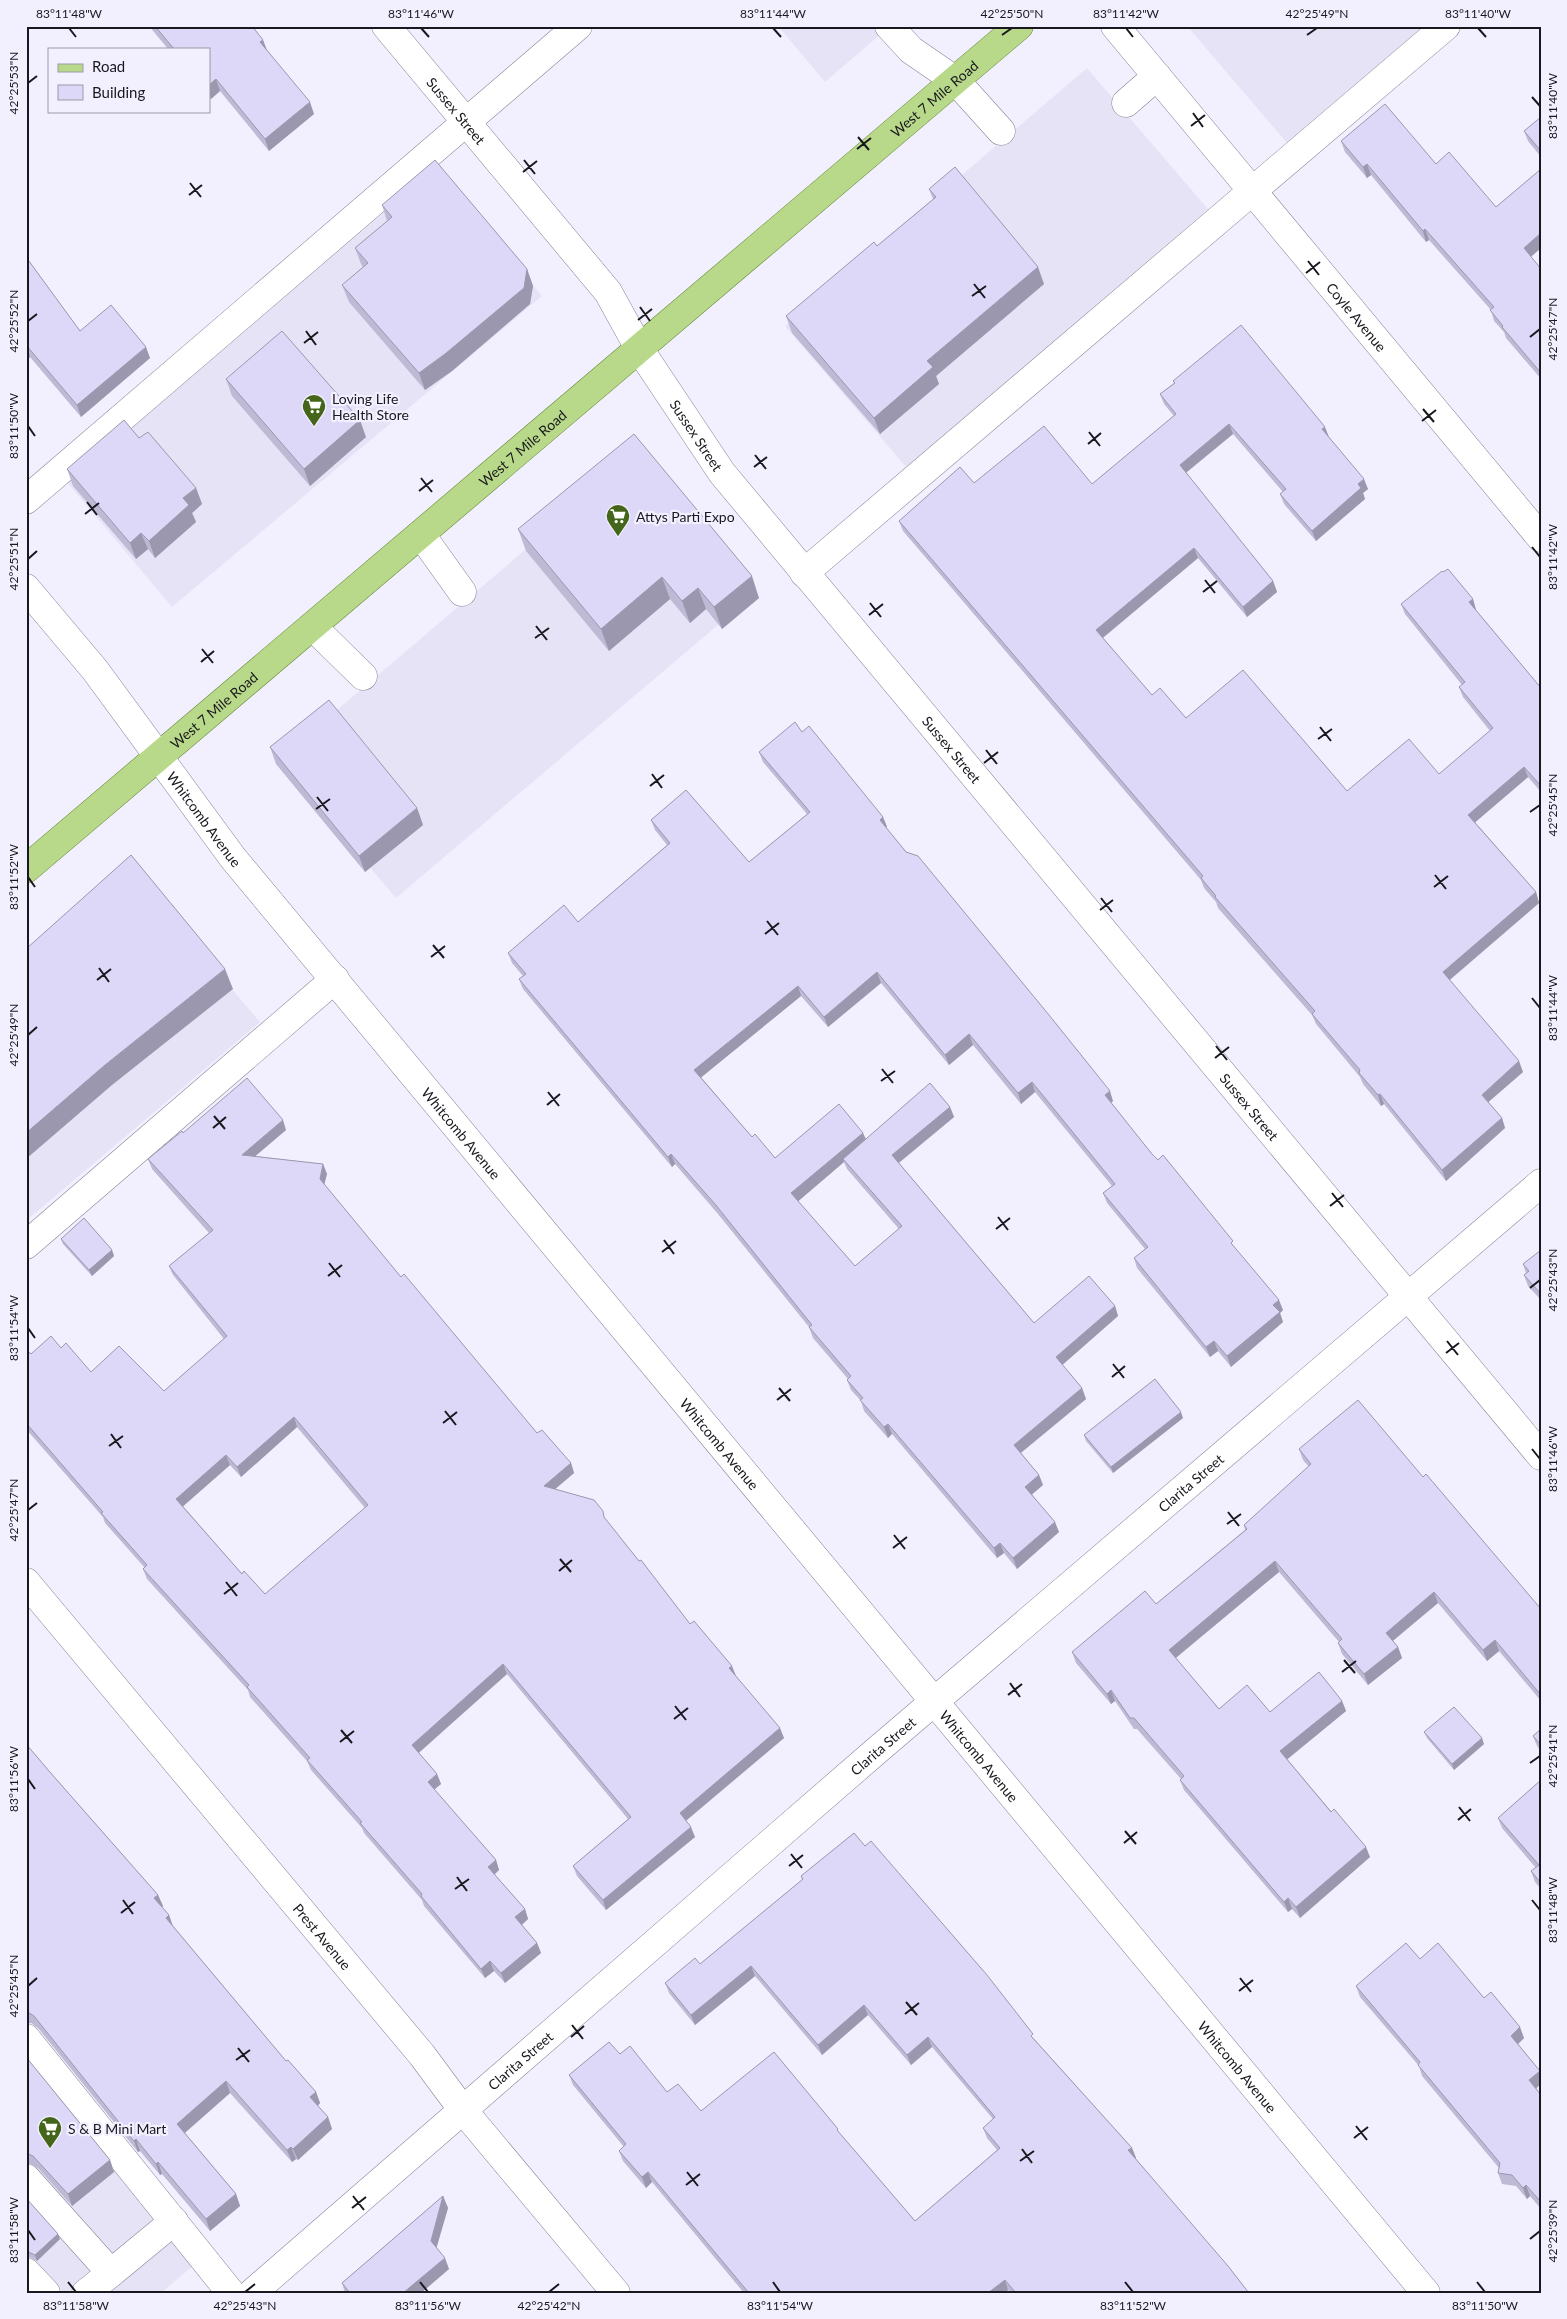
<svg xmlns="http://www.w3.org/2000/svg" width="1567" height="2319" viewBox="0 0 1567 2319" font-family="Lato,sans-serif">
<rect width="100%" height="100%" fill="#f2f0ff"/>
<g fill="#e6e3f7">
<path d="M778,26H890L825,82Z"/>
<path d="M1187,26H1424L1287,143Z"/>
<path d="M1087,68L1208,209L906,467L785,326Z"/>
<path d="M436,169L542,296L172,607L66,481Z"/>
<path d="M633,458L751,597L396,898L278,760Z"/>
<path d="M138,879L260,1022L26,1221V974Z"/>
<path d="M26,2064L195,2264L161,2293H26Z"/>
</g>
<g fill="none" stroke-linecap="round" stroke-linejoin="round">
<g stroke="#878495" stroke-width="29">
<g id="minor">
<path id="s1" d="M386,26L608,292L640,350L722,473L1541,1456"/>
<path d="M889,26L911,50L956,81L1001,131"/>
<path id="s2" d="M1115,26L1541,538"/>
<path d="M1126,103L1157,76"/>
<path d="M26,500L578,26"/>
<path d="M422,536L462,592"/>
<path d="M804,573L1446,26"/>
<path id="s3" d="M26,588L95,670L233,858L1426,2293"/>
<path d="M313,627L363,676"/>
<path d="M26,1245L335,979"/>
<path id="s4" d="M26,1582L422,2055L462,2109L616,2293"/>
<path d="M26,2038L231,2293"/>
<path d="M26,2178L111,2273L174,2221"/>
<path d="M26,2272L46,2293"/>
<path d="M86,2293L111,2273"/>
<path id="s5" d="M252,2293L875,1752L1541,1183"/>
</g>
</g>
<g stroke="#618531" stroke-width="29">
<g id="major">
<path id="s6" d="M26,869L1019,26"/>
</g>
</g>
<use href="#minor" stroke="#fff" stroke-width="28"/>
<use href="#major" stroke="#b8d989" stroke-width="28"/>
</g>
<g fill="#bebad5" fill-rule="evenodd">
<path d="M149,26H252L263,40L267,50L314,114L269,151L220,91L211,99L209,96V49H168Z"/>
<path d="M1541,117V157L1528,141L1524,131Z"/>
<path d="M1341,141L1436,164L1496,207L1541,169V248L1531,257L1541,269V379L1506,338L1504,332L1494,321L1491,310L1429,240L1426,242L1371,175L1367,178L1345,152Z"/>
<path d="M929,189L1044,284L936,376L939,384L880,434L792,333L786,316L877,246L933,199Z"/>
<path d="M382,205L527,269L533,286L530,304L452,371L425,390L349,302L342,285L363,267L361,264L355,248L387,221Z"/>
<path d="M26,257L80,331L150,358L81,417L30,357L29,358L26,355Z"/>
<path d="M226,379L366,437L310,486L232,396Z"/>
<path d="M1173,381L1329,437L1368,489L1363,493L1365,499L1316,541L1284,504L1280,494L1283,492L1233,434L1186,473L1273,581L1277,592L1247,617L1198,558L1103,638L1152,695L1186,718L1347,791L1439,774L1490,731L1463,697L1459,687L1462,685L1405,614L1401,604L1473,599L1476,610L1541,688V792L1528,777L1475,822L1536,892L1539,903L1450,980L1523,1072L1488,1102L1502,1118L1505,1128L1446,1181L1384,1104L1381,1106L1363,1084L1360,1077L1316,1024L1312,1015L1218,908L1216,902L1204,888L1201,880L903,531L899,521L974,483L1092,484L1174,416L1164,404L1160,394L1174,383Z"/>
<path d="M139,438L196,488L202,504L192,513L196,522L155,558L148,549L136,559L73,486L67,469Z"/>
<path d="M518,529L759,598L722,629L706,609L690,623L670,599L609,651L526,551Z"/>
<path d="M802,732L883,817L887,827L886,828L906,852L1113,1101L1111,1103L1152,1154L1235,1248L1283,1310L1280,1313L1283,1322L1231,1367L1218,1351L1210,1357L1137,1268L1134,1258L1145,1249L1107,1203L1103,1193L1112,1186L1035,1092L1021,1104L973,1045L949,1065L881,983L828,1027L801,996L701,1077L752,1137L775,1158L863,1133L866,1139L950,1107L954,1117L899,1163L1034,1323L1115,1306L1118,1316L1062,1365L1082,1388L1086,1399L1021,1453L1039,1475L1043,1485L1032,1494L1059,1532L1017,1569L1004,1553L997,1558L892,1434L888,1438L864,1411L861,1401L851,1390L847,1380L848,1379L813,1338L809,1327L718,1214L675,1164L672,1167L523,989L519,979L523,976L512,963L508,953L578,922L667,845L655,830L651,820L749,862L807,814L763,762L759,752ZM844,1162L847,1169L899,1229L855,1266L798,1201Z"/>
<path d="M270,747L417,808L423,825L365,872L276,764Z"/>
<path d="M286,1130L255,1156L323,1164L327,1174L324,1185L401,1277L537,1433L571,1463L574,1473L555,1489L606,1520L639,1561L690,1624L736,1676L784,1738L686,1821L695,1837L606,1910L577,1876L573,1866L628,1819L507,1674L419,1753L437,1774L441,1784L434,1790L496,1860L499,1870L494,1874L525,1909L528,1919L522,1925L537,1943L541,1953L505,1983L494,1971L485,1978L424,1906L422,1900L364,1833L362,1828L311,1770L307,1761L250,1697L248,1690L147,1579L143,1569L145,1568L105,1523L103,1517L26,1429V1349L31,1354L61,1348L91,1372L164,1391L224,1339L173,1275L169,1266L209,1233L152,1169L148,1159L183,1133ZM297,1427L365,1508L265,1594L242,1574L183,1506L230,1465L241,1477Z"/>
<path d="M61,1239L112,1250L114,1256L92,1276L63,1244Z"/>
<path d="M1541,1250V1300L1528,1286L1524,1275L1526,1273L1523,1264Z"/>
<path d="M1183,1418L1113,1473L1086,1441L1084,1435Z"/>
<path d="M1299,1449L1423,1477L1541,1609V1701L1499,1651L1487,1661L1438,1603L1393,1641L1398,1647L1402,1658L1368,1685L1342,1654L1338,1643L1339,1642L1279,1572L1176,1658L1219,1709L1270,1712L1342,1701L1346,1711L1287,1759L1370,1857L1300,1918L1292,1909L1288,1912L1184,1790L1180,1780L1181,1779L1137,1729H1134L1115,1701L1111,1704L1076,1663L1072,1652L1156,1604L1245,1530L1244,1525L1309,1467L1303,1460Z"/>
<path d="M1541,1729V1751L1537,1746L1533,1736Z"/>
<path d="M1424,1732L1484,1744L1454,1770L1427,1738Z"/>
<path d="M26,1744L49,1771L158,1895L163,1906L162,1907L169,1915L173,1926L286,2061L316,2092L320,2103L318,2106L328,2117L332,2129L298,2160L296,2159L292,2162L230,2093L185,2133L236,2194L240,2206L210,2231L162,2174L160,2175L140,2151L138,2152L38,2028L31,2023H26Z"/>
<path d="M1541,1780V1889L1535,1882L1531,1871L1536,1868L1502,1828L1498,1818Z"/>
<path d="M865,1846L1036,2041L1132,2148L1136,2158H1135L1249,2293H1011L1008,2290L1005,2293H744L652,2182L646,2188L623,2161L619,2151L624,2147L573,2085L569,2075L620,2054L667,2092L701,2111L840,2134L915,2221L997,2150L987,2138L983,2128L993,2119L932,2047L911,2065L868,2015L822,2055L755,1976L695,2025L669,1993L665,1983L700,1964L802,1880L801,1876Z"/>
<path d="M1420,1959L1484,1998L1524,2038L1518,2044L1540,2071L1541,2073V2084L1536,2088L1541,2095V2209L1530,2196L1527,2199L1516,2186L1502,2184L1498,2173L1499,2168L1422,2076L1419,2066L1360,1997L1356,1986Z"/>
<path d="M26,2057L110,2160L114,2172L72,2206L38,2168L26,2163Z"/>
<path d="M443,2196L448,2208L436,2248L449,2269L421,2293H345L342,2283Z"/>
<path d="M26,2198L60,2239L37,2261L30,2257H26Z"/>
</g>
<g fill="#9b97ae">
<path d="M263,40L267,51L260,42Z"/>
<path d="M216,79L220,91L211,99L209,93V85Z"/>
<path d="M310,102L314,114L269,151L265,139Z"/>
<path d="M1367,164L1371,175L1367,178L1363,167Z"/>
<path d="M1425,229L1429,240L1426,242L1423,231Z"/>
<path d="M1541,233V248L1528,259L1524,248Z"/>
<path d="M1038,267L1044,284L936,376L939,384L880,434L874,418L927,361Z"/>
<path d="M527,269L533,286L530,304L452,371L425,390L419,373Z"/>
<path d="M26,346L30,357L29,358L26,352Z"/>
<path d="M146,347L150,358L81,417L77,405Z"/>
<path d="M360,420L366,437L310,486L304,469Z"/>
<path d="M1229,424L1233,434L1183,475L1180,465Z"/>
<path d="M1325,427L1329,437L1322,429Z"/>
<path d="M1364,479L1368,489L1363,493L1365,499L1316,541L1312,531L1358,484Z"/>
<path d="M196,488L202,504L192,513L196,522L155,558L149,541L183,498Z"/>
<path d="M141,533L148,549L136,559L130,543Z"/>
<path d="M1194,548L1198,558L1100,640L1096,630Z"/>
<path d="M752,576L759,598L722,629L714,607Z"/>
<path d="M662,577L670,599L609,651L601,629Z"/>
<path d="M1273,581L1277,592L1247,617L1243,607Z"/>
<path d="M698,588L706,609L690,623L682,601Z"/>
<path d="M1473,599L1476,610L1473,612L1469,602Z"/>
<path d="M1524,767L1528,777L1472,825L1468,815Z"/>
<path d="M417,808L423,825L365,872L359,856Z"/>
<path d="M883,817L887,827L883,830L880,820Z"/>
<path d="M1536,892L1539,903L1447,982L1443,972Z"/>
<path d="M225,969L233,989L112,1085L26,1159V1133L105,1065Z"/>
<path d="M877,972L881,983L828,1027L824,1017Z"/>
<path d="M798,986L801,996L698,1080L694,1070Z"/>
<path d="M969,1034L973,1045L949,1065L945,1055Z"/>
<path d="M1519,1061L1523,1072L1485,1105L1482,1095Z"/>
<path d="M1032,1082L1035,1092L1021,1104L1018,1093Z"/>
<path d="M1110,1091L1113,1101L1108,1105L1105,1095Z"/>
<path d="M1380,1094L1384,1104L1381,1106L1378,1095Z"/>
<path d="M950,1107L954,1117L896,1165L892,1155Z"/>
<path d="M1502,1118L1505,1128L1446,1181L1442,1170Z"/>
<path d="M283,1120L286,1130L245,1165L242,1155Z"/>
<path d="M863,1133L867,1143L843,1159L844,1162L795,1204L791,1193Z"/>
<path d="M671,1154L675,1164L672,1167L668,1157Z"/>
<path d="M323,1164L327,1174L323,1189L320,1179Z"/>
<path d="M112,1250L114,1256L92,1276L89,1270Z"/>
<path d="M1279,1300L1283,1310L1280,1313L1283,1322L1231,1367L1227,1356L1273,1305Z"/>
<path d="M1115,1306L1118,1316L1060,1367L1056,1357Z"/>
<path d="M1214,1341L1218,1351L1210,1357L1206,1347Z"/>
<path d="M1082,1388L1086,1399L1018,1455L1014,1445Z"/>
<path d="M1181,1412L1183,1418L1113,1473L1111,1467Z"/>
<path d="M294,1417L297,1427L241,1477L237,1467Z"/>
<path d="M888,1424L892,1434L888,1438L884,1427Z"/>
<path d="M226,1455L230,1465L180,1509L176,1499Z"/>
<path d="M571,1463L574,1473L547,1496L544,1486Z"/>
<path d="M1039,1475L1043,1485L1029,1497L1025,1487Z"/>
<path d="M1055,1522L1059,1532L1017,1569L1013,1558Z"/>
<path d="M1000,1543L1004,1553L997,1558L994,1548Z"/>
<path d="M1275,1561L1279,1572L1173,1660L1169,1650Z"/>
<path d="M1434,1592L1438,1603L1390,1643L1386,1633Z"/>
<path d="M1495,1640L1499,1651L1487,1661L1483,1650Z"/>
<path d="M1398,1647L1402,1658L1368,1685L1364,1674Z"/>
<path d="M503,1664L507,1674L416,1755L412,1745Z"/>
<path d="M732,1666L736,1676L733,1678L729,1668Z"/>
<path d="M1111,1690L1115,1701L1111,1704L1107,1694Z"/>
<path d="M1342,1701L1346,1711L1284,1762L1280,1751Z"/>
<path d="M780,1728L784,1738L683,1823L680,1813Z"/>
<path d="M1482,1738L1484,1744L1454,1770L1452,1764Z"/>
<path d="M437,1774L441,1784L431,1792L428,1782Z"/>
<path d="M691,1827L695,1837L606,1910L603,1900Z"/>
<path d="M1366,1847L1370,1857L1300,1918L1296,1907Z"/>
<path d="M496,1860L499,1870L492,1877L488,1867Z"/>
<path d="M158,1895L163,1906L159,1910L154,1898Z"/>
<path d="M1288,1898L1292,1909L1288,1912L1284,1902Z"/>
<path d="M525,1909L528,1919L519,1927L515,1917Z"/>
<path d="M169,1915L173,1927L166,1918Z"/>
<path d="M537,1943L541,1953L505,1983L501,1973Z"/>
<path d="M490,1961L494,1971L485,1978L481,1969Z"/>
<path d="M751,1966L755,1976L695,2025L691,2015Z"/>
<path d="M864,2005L868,2015L822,2055L818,2045Z"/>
<path d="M1520,2027L1524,2038L1515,2047L1511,2036Z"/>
<path d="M928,2037L932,2047L911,2065L907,2055Z"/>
<path d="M1540,2071L1541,2073V2084L1533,2091L1529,2080Z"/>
<path d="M226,2081L230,2093L181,2136L177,2124Z"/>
<path d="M316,2092L320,2103L315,2109L310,2097Z"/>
<path d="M328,2117L332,2129L298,2160L293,2149Z"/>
<path d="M136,2139L140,2151L138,2152L134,2141Z"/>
<path d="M291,2147L296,2159L292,2162L287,2150Z"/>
<path d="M1132,2148L1136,2158L1132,2161L1128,2150Z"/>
<path d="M110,2160L114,2172L72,2206L68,2194Z"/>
<path d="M158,2162L162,2174L160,2175L156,2164Z"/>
<path d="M648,2172L652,2182L646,2188L642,2177Z"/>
<path d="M1526,2185L1530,2196L1527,2199L1523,2188Z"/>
<path d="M236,2194L240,2206L210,2231L206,2219Z"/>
<path d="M443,2196L448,2208L435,2253L431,2241Z"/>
<path d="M58,2234L60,2239L37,2261L35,2255Z"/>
<path d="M445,2258L449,2269L421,2293H403Z"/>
<path d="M1005,2280L1008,2290L1005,2293H988Z"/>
</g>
<g fill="#ddd8f8" stroke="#9b97ae" fill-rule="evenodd">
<path d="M155,26H252L263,40L260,42L310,102L265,139L216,79L209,85V49H174Z"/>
<path d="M1385,104L1436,164L1449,152L1496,207L1541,169V233L1524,248L1541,269V373L1502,327L1503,326L1490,310L1494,307L1425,229L1423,231L1367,164L1363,167L1341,141Z"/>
<path d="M1541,117V151L1524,131Z"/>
<path d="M435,160L527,269L524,288L445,354L419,373L342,285L368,263L355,248L392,217L382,205Z"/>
<path d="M955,167L1038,267L927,361L933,367L874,418L786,316L874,242L877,246L936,197L929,189Z"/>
<path d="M26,257L80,331L111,305L146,347L77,405L26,345Z"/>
<path d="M1241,325L1325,427L1322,429L1364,479L1358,484L1361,488L1312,531L1280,494L1286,489L1229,424L1180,465L1273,581L1243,607L1194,548L1096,630L1152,695L1160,688L1186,718L1243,670L1347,791L1409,739L1439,774L1493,728L1459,687L1465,682L1401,604L1442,571L1443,572L1448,569L1473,599L1469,602L1541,688V786L1524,767L1468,815L1536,892L1443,972L1519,1061L1482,1095L1502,1118L1442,1170L1380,1094L1378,1095L1359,1073L1360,1070L1312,1014L1315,1011L1215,897L1216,896L1201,878L1203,876L899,521L960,467L974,483L1044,426L1092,484L1176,414L1160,394L1175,383L1173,381Z"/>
<path d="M282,331L360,420L304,469L226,379Z"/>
<path d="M124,420L139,438L148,432L196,488L183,498L189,505L149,541L141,533L130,543L67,469Z"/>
<path d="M634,434L752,576L714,607L698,588L682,601L662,577L601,629L518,529Z"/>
<path d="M329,700L417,808L359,856L270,747Z"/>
<path d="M795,722L802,732L809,726L883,817L880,820L906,852L918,856L1049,1015L1110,1091L1105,1095L1152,1154L1158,1160L1163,1155L1233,1241L1231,1243L1279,1300L1273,1305L1280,1312L1227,1356L1214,1341L1206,1347L1134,1258L1148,1247L1103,1193L1115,1184L1032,1082L1018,1093L969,1034L945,1055L877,972L824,1017L798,986L694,1070L752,1137L755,1134L775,1158L839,1104L863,1133L791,1193L855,1266L902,1226L843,1159L930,1083L950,1107L892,1155L1034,1323L1089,1276L1115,1306L1056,1357L1082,1388L1014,1445L1039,1475L1025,1487L1055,1522L1013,1558L1000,1543L994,1548L888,1424L884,1427L860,1400L863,1398L847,1380L851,1376L809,1327L812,1325L715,1204L671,1154L668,1157L519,979L526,974L508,953L564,905L578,922L670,843L651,820L686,790L749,862L810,812L759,752Z"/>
<path d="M131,855L225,969L105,1065L26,1133V949Z"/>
<path d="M247,1078L283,1120L242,1155L323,1164L320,1179L401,1277L404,1274L537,1433L542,1430L571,1463L544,1486L594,1500L603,1511L604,1517L639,1561L641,1560L690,1624L694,1621L732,1666L729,1668L780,1728L680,1813L691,1827L603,1900L573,1866L631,1817L503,1664L412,1745L437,1774L428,1782L496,1860L488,1867L525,1909L515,1917L537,1943L501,1973L490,1961L481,1969L421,1896L422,1894L360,1823L362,1822L307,1760L310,1758L247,1687L249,1685L143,1569L147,1565L101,1513L103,1512L26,1423V1349L31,1354L51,1336L61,1348L66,1343L91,1372L119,1346L164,1391L227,1336L169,1266L213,1230L148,1159L182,1131L183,1133ZM294,1417L368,1505L265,1594L244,1571L242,1574L176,1499L226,1455L237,1467Z"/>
<path d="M84,1218L112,1250L89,1270L61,1239Z"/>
<path d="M1541,1250V1294L1524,1275L1529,1271L1523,1264Z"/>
<path d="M1155,1379L1181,1412L1111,1467L1084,1435Z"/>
<path d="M1358,1400L1423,1477L1426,1474L1541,1609V1695L1495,1640L1483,1650L1434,1592L1386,1633L1398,1647L1364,1674L1338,1643L1342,1639L1275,1561L1169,1650L1219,1709L1247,1685L1270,1712L1319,1672L1342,1701L1280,1751L1331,1812L1334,1809L1366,1847L1296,1907L1288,1898L1284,1902L1180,1780L1184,1776L1134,1718H1130L1111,1690L1107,1694L1072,1652L1145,1591L1156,1604L1247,1529L1244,1525L1311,1464L1299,1449Z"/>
<path d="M1454,1707L1482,1738L1452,1764L1424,1732Z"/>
<path d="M1541,1729V1745L1533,1736Z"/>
<path d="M26,1744L49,1771L158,1895L154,1898L169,1915L166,1918L286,2061L288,2060L316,2092L310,2097L328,2117L293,2149L291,2147L287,2150L226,2081L177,2124L236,2194L206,2219L158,2162L156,2164L136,2139L134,2141L34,2016L26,2011Z"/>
<path d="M1541,1780V1883L1531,1871L1539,1865L1498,1818Z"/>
<path d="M854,1833L865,1846L871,1841L987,1975L1033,2034L1031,2036L1132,2148L1128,2150L1228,2266L1249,2293H1016L1005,2280L988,2293H749L648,2172L642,2177L619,2151L626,2144L569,2075L609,2042L620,2054L630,2046L667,2092L678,2084L701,2111L774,2052L838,2129L837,2130L915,2221L1000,2148L983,2128L995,2117L928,2037L907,2055L864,2005L818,2045L751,1966L691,2015L665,1983L695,1958L700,1964L803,1879L801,1876Z"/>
<path d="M1406,1943L1420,1959L1438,1943L1484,1998L1491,1992L1520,2027L1511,2036L1540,2071L1529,2080L1541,2095V2202L1526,2185L1523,2188L1512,2175L1498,2173L1500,2163L1418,2065L1420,2062L1356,1986Z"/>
<path d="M26,2057L110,2160L68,2194L33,2156L26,2153Z"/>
<path d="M443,2196L431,2241L445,2258L403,2293H350L342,2283Z"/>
<path d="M26,2198L58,2234L35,2255L26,2251Z"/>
</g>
<path fill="none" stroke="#19181e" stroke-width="2" d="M69,28L76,37M421,28L429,37M773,28L781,37M1126,28L1133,37M1478,28L1486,37M1002,35L1012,28M1307,35L1317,28M28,83L37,76M1532,97L1540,106M1193,113L1203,127M1191,126L1205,115M858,137L869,150M857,149L871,138M524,160L535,174M523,172L537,161M190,183L201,197M189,195L202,185M1308,261L1319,275M1306,273L1320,262M974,284L985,298M972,296L986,286M640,307L650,321M638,320L652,309M28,321L37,314M306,331L316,345M1530,337L1540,329M304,343L318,332M1423,409L1434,422M1422,421L1436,410M28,426L35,436M1089,432L1100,446M1088,444L1101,433M755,455L766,469M754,467L767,457M421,478L432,492M419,491L433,480M87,502L97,515M85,514L99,503M1532,547L1540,557M28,559L37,551M1205,580L1215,593M1203,592L1217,581M870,603L881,617M869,615L883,604M536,626L547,640M535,638L549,628M202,649L213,663M201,662L214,651M1320,727L1331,741M1318,739L1332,729M986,750L997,764M984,763L998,752M652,774L662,788M650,786L664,775M317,797L328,811M316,809L330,799M1530,812L1540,805M1435,875L1446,889M28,877L35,887M1434,887L1448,876M1101,898L1112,912M1100,910L1113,900M767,921L778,935M765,934L779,923M433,945L444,958M431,957L445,946M99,968L109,982M97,980L111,969M1532,998L1540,1008M28,1035L37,1027M1216,1046L1227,1060M1215,1058L1229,1047M882,1069L893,1083M881,1081L895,1071M548,1092L559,1106M547,1105L560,1094M214,1116L225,1129M213,1128L226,1117M1332,1193L1343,1207M1330,1206L1344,1195M998,1217L1008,1230M996,1229L1010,1218M664,1240L674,1254M662,1252L676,1241M329,1263L340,1277M328,1276L342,1265M1530,1288L1540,1280M28,1328L35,1338M1447,1341L1458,1355M1446,1353L1459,1343M1113,1364L1124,1378M1112,1377L1125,1366M779,1388L790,1401M777,1400L791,1389M445,1411L456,1425M443,1423L457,1412M111,1434L121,1448M109,1446L123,1436M1532,1449L1540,1459M28,1510L37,1503M1228,1512L1239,1526M1227,1524L1241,1514M894,1535L905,1549M893,1548L907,1537M560,1559L571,1572M559,1571L572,1560M226,1582L237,1596M224,1594L238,1583M1344,1660L1355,1673M1342,1672L1356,1661M1010,1683L1020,1697M1008,1695L1022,1684M675,1706L686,1720M674,1719L688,1708M341,1730L352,1743M340,1742L354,1731M1530,1763L1540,1756M28,1779L35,1789M1459,1807L1470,1821M1458,1820L1471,1809M1125,1831L1136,1844M1124,1843L1137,1832M791,1854L802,1868M789,1866L803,1855M457,1877L467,1891M455,1889L469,1879M123,1900L133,1914M1532,1900L1540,1910M121,1913L135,1902M1240,1978L1251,1992M28,1986L37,1978M1239,1991L1253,1980M906,2002L917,2015M905,2014L919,2003M572,2025L583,2039M571,2037L584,2026M238,2048L249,2062M236,2060L250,2050M1356,2126L1367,2140M1354,2138L1368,2127M1022,2149L1032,2163M1020,2161L1034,2151M687,2172L698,2186M686,2185L700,2174M353,2196L364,2210M352,2208L366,2197M28,2230L35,2240M1530,2239L1540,2231M68,2282L76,2292M420,2282L428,2292M773,2282L780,2292M1125,2282L1133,2292M1477,2282L1485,2292M245,2292L255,2284M549,2292L559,2284"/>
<defs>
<g id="supermarket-pin" transform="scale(1.25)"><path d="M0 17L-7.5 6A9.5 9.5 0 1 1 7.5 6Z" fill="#45651a" stroke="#f2f0ff"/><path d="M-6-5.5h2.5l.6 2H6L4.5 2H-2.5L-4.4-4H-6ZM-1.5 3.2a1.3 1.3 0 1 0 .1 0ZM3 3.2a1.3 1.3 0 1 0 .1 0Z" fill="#fff"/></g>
</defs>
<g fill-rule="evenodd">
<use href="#supermarket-pin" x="314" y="406"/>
<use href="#supermarket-pin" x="618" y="516"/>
<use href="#supermarket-pin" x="50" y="2128"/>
</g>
<g text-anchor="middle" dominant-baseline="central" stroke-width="4.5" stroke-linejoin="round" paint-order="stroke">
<g font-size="14" fill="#19181e" stroke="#f2f0ff">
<text stroke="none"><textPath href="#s6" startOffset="1191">West 7 Mile Road</textPath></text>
<text stroke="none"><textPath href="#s1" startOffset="110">Sussex Street</textPath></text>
<text stroke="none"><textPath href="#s2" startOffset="378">Coyle Avenue</textPath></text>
<text stroke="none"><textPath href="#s1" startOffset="515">Sussex Street</textPath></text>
<text stroke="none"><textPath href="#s6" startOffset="651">West 7 Mile Road</textPath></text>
<text stroke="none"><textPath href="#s6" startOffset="246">West 7 Mile Road</textPath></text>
<text stroke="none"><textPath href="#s1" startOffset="920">Sussex Street</textPath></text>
<text stroke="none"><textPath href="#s3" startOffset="292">Whitcomb Avenue</textPath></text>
<text stroke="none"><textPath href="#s1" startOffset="1385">Sussex Street</textPath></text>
<text stroke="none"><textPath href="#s3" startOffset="698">Whitcomb Avenue</textPath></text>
<text stroke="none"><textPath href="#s3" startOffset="1102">Whitcomb Avenue</textPath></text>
<text stroke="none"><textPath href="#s5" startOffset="1240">Clarita Street</textPath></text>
<text stroke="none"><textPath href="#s5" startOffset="835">Clarita Street</textPath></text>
<text stroke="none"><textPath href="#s3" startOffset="1508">Whitcomb Avenue</textPath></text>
<text stroke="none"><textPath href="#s4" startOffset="462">Prest Avenue</textPath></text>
<text stroke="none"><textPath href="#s5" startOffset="355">Clarita Street</textPath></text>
<text stroke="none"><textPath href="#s3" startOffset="1912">Whitcomb Avenue</textPath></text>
</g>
<g font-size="14" fill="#19181e" stroke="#f2f0ff" text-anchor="start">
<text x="332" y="398">Loving Life<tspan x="332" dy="16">Health Store</tspan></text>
<text x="636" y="516">Attys Parti Expo</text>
<text x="68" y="2128">S &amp; B Mini Mart</text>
</g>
</g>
<rect width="1567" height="2319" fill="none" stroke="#f2f0ff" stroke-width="55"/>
<rect x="48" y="48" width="162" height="65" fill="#f2f0ff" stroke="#9b9aa5"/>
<rect x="58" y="64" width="25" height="8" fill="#b8d989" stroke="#9b9aa5"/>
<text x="92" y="72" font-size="15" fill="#19181e">Road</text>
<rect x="58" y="85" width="25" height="15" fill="#ddd8f8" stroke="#9b9aa5"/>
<text x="92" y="98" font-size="15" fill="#19181e">Building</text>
<rect x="28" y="28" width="1512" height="2264" fill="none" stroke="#19181e" stroke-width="2"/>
<g font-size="12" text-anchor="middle" fill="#19181e">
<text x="69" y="18">83°11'48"W</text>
<text x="421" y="18">83°11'46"W</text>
<text x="773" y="18">83°11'44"W</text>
<text x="1012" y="18">42°25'50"N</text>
<text x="1126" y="18">83°11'42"W</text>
<text x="1317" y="18">42°25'49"N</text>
<text x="1478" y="18">83°11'40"W</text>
<text transform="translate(14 83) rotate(-90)" y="4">42°25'53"N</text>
<text transform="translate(1553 106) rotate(-90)" y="4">83°11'40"W</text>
<text transform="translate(14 321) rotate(-90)" y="4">42°25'52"N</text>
<text transform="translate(1553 329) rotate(-90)" y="4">42°25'47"N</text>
<text transform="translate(14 426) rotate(-90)" y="4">83°11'50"W</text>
<text transform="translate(1553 557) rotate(-90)" y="4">83°11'42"W</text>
<text transform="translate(14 559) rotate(-90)" y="4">42°25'51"N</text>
<text transform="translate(1553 805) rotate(-90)" y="4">42°25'45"N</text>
<text transform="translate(14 877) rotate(-90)" y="4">83°11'52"W</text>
<text transform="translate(1553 1008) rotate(-90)" y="4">83°11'44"W</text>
<text transform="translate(14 1035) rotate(-90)" y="4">42°25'49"N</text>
<text transform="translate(1553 1280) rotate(-90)" y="4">42°25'43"N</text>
<text transform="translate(14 1328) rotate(-90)" y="4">83°11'54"W</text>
<text transform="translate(1553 1459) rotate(-90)" y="4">83°11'46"W</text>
<text transform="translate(14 1510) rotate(-90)" y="4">42°25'47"N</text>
<text transform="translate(1553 1756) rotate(-90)" y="4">42°25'41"N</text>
<text transform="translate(14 1779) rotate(-90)" y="4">83°11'56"W</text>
<text transform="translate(1553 1910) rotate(-90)" y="4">83°11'48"W</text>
<text transform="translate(14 1986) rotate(-90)" y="4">42°25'45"N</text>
<text transform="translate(14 2230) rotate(-90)" y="4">83°11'58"W</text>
<text transform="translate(1553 2231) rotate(-90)" y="4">42°25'39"N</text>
<text x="76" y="2310">83°11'58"W</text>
<text x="245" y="2310">42°25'43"N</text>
<text x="428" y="2310">83°11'56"W</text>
<text x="549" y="2310">42°25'42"N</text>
<text x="780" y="2310">83°11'54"W</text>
<text x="1133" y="2310">83°11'52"W</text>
<text x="1485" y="2310">83°11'50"W</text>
</g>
</svg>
